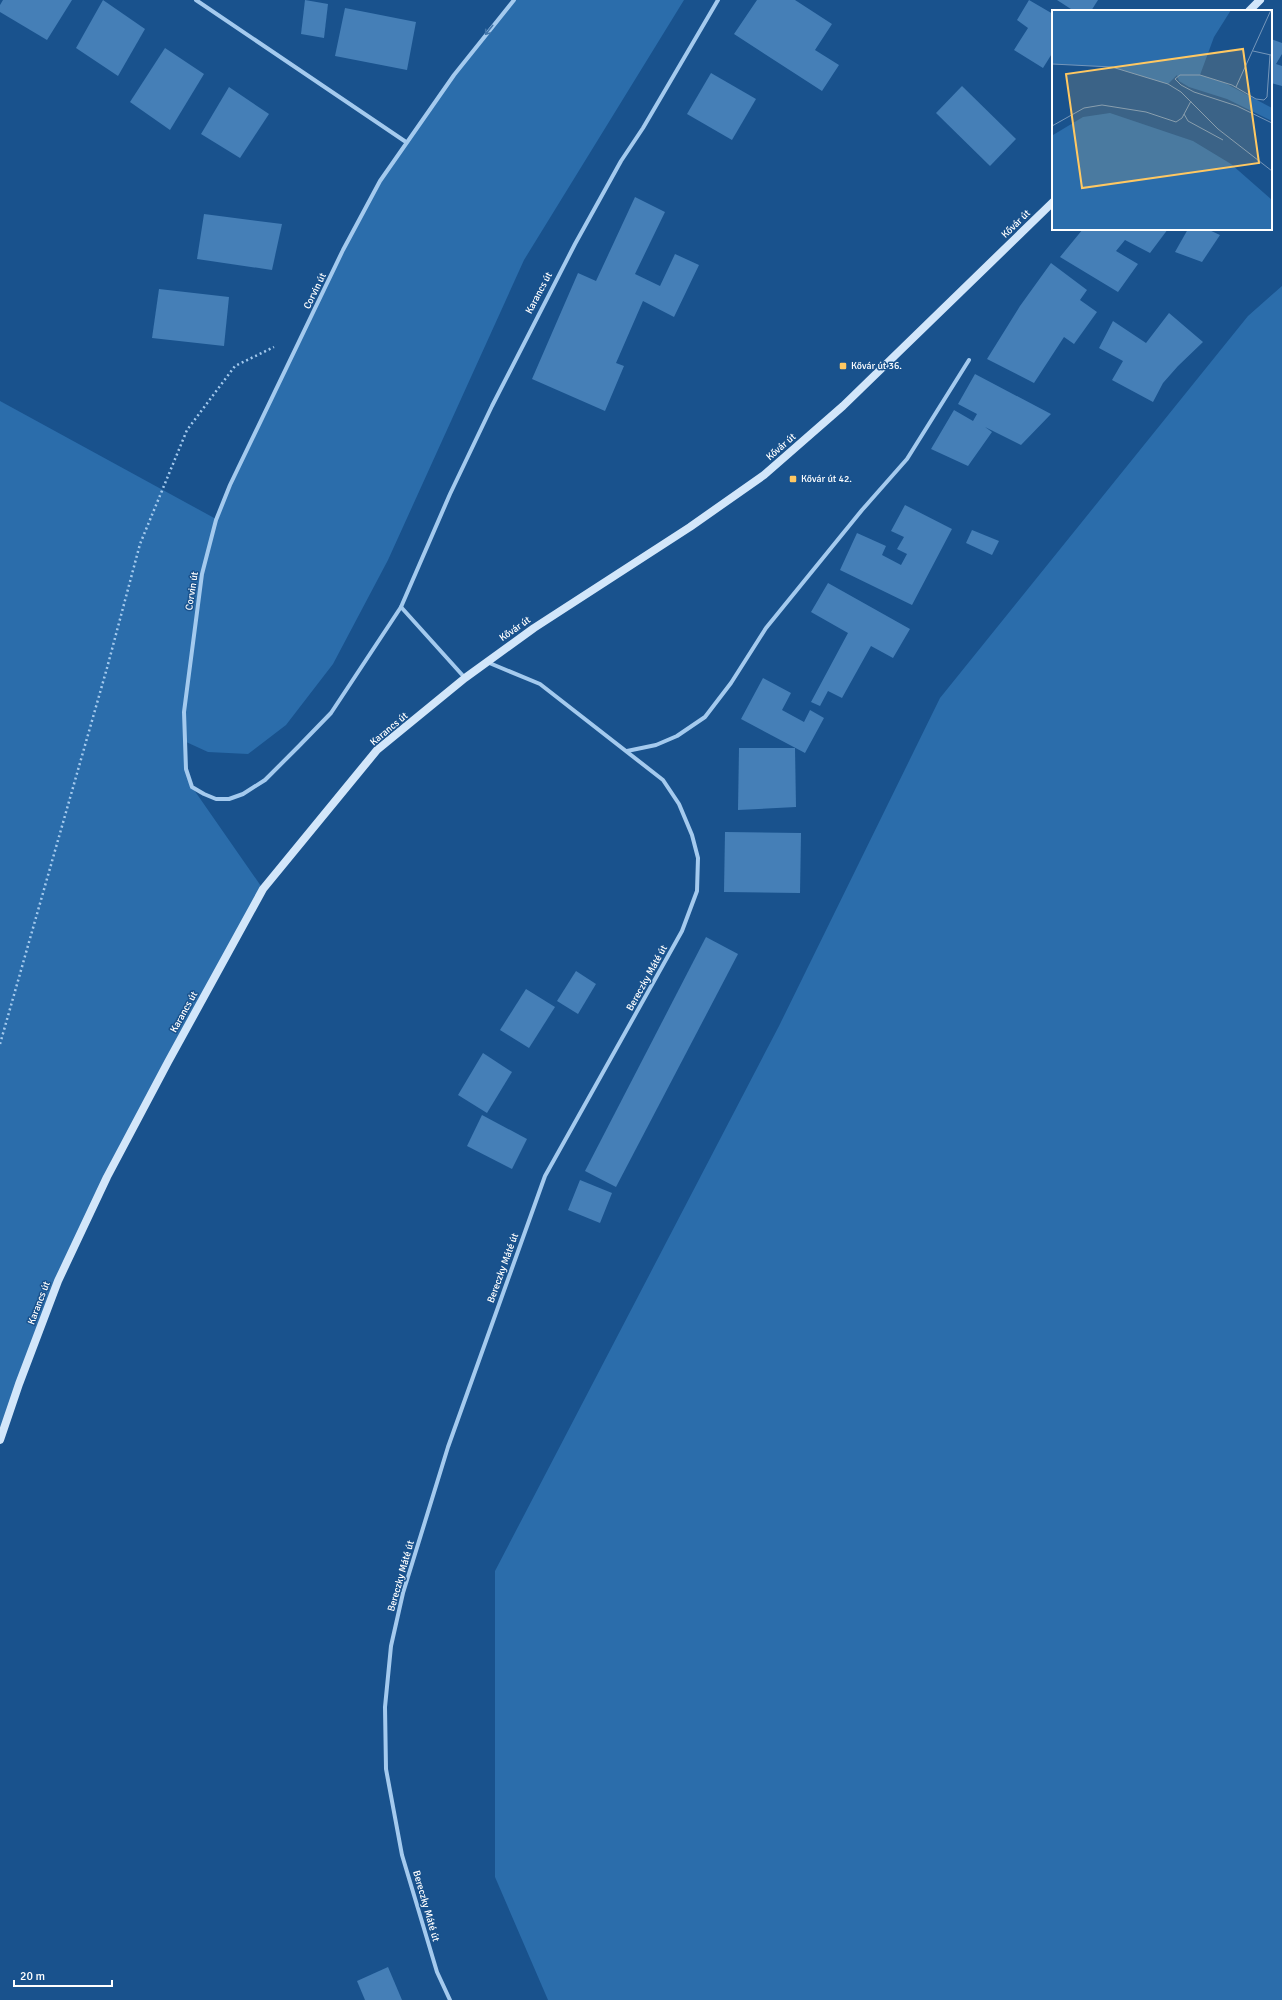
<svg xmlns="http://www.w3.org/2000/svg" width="1282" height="2000" viewBox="0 0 1282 2000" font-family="Signika,sans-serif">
<rect width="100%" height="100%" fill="#19528d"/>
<g fill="#2b6dab">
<path d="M514,0H684L524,260L388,560L333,664L286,725L248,754L208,752L184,741L186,769L192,787L263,889L168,1062L58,1281L0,1440V401L216,519L230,485L343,250L380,181L454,75Z"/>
<path d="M1282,286V2000H548L495,1877V1571L779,1026L940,698L1248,316Z"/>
</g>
<g fill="#457fb7">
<path d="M3,0H72L47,40L0,12V5Z"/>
<path d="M103,0L145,29L118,76L76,48Z"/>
<path d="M305,0L328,4L324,38L301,34Z"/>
<path d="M757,0H795L832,24L815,50L839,65L822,91L734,34Z"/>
<path d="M1029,0L1053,14V52L1043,68L1014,50L1028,28L1017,20Z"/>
<path d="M1057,0H1098L1091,11H1074Z"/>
<path d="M345,8L416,22L407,70L335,56Z"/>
<path d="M1271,39L1282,43V54L1276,64L1282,66V86L1271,83Z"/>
<path d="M165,48L204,74L170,130L130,102Z"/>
<path d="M711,73L756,99L732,140L687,114Z"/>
<path d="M962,86L1016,139L990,166L936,113Z"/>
<path d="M229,87L269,114L240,158L201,134Z"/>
<path d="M635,197L665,212L635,274L660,286L675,254L699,265L674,317L643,301L616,363L624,366L605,411L532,379L578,273L596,281Z"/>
<path d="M204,214L282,224L272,270L197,259Z"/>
<path d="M1083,229H1168L1150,253L1125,240L1116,251L1138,264L1118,292L1060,257Z"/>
<path d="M1188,229H1207L1220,235L1202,262L1175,252Z"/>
<path d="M1051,263L1087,290L1080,300L1097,312L1074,344L1064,337L1034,383L987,359L1020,306Z"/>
<path d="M159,289L229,297L224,346L152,338Z"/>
<path d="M1169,313L1203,342L1178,366L1163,383L1153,402L1112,380L1123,361L1099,348L1113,321L1146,343Z"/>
<path d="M975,374L1051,414L1021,445L985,427L992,432L968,466L931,449L954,410L973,421L977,414L958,404Z"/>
<path d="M905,505L952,529L912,605L840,570L857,533L886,546L882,555L901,565L907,554L897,549L904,537L891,531Z"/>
<path d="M972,530L999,541L992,555L966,543Z"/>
<path d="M828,583L910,629L893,658L871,646L842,698L828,691L820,706L811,702L848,633L811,612Z"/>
<path d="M763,678L791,693L782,710L804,722L810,710L824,718L805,753L741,719Z"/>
<path d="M739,748H795L796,807L738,810Z"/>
<path d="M725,832L801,833L800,893L724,892Z"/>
<path d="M706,937L738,954L616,1187L585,1171Z"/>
<path d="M576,971L596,984L578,1014L557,1001Z"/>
<path d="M526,989L555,1007L529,1048L500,1030Z"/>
<path d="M483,1053L512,1072L487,1113L458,1095Z"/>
<path d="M482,1115L527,1139L512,1169L467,1146Z"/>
<path d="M580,1180L612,1193L600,1223L568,1210Z"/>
<path d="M388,1967L402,2000H365L357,1981Z"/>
</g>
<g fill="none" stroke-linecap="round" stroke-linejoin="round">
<path stroke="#a4caee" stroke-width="2.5" stroke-dasharray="2 3" stroke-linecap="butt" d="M0,1044L107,668L140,544L187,430L235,366L274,347"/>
<g stroke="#a4caee" stroke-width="4">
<path d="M196,0L406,142"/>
<path d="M514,0L454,75L380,181L343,250L230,485L216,520L202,574L184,712L186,769L192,787L204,794L216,799H229L243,794L265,780L298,747L331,713L401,607L450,494L492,406L575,244L621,161L643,128L718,0"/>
<path d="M401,607L465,678"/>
<path d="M627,751L656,745L677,736L705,717L731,683L766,628L862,510L907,459L969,360"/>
<path d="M450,2000L437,1972L402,1855L386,1769L385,1707L391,1646L403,1593L448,1447L545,1176L682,931L697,891L698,858L692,835L679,804L663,780L540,684L487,662"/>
</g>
<g stroke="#d2e6fa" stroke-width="8">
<path d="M1249,11L1260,0"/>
<path d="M0,1440L19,1384L58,1281L107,1177L168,1062L263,889L377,750L465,678L534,628L690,527L764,475L843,406L1053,202"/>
</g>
</g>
<defs><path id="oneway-shaft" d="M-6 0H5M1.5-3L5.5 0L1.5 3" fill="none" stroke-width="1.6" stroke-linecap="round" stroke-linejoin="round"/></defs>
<use stroke="#4376aa" href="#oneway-shaft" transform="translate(489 30) rotate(129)"/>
<g fill="#ffc862" stroke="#19528d" stroke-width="1.5">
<rect x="839" y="362" width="8" height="8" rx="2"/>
<rect x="789" y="475" width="8" height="8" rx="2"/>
</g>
<g text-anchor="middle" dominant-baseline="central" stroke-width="3" stroke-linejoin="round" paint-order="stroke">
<g font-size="10" fill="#fff" stroke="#19528d">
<text transform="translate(1016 224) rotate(-44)">Kővár út</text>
<text transform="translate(315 291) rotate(-64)">Corvin út</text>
<text transform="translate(539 293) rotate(-62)">Karancs út</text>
<text transform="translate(781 447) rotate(-41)">Kővár út</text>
<text transform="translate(192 591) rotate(-81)">Corvin út</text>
<text transform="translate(515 629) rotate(-35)">Kővár út</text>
<text transform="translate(389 729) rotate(-40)">Karancs út</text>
<text transform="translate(647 978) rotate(-61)">Bereczky Máté út</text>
<text transform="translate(184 1012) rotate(-61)">Karancs út</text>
<text transform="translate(503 1268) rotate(-70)">Bereczky Máté út</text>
<text transform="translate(39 1303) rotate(-69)">Karancs út</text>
<text transform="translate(401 1576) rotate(-74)">Bereczky Máté út</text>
<text transform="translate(426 1906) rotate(74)">Bereczky Máté út</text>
</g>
<g font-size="10" fill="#fff" stroke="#19528d" text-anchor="start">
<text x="851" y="366">Kővár út 36.</text>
<text x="801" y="479">Kővár út 42.</text>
</g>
</g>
<g transform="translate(1052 10)">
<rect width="220" height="220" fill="#19528d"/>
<path d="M0,0H179L162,27L148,65L173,73L220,98V111L175,89L137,77L127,71L125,65L116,74L60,57L0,54ZM58,103L141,131L179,154L220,190V220H1V125L31,107Z" fill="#2b6dab"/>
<path fill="none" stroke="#7597bb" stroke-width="1" d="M201,41L219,45M218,45L215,87L212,90L204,89L180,75L148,65H128L123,69L129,75L142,82L185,96L220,113M0,54L60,57L116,74L129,82L166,119L220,161M184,77L219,0M132,104L136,111L171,130M0,116L32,98L50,95L94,102L124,112L130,108L139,91"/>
<path fill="#ffc862" fill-opacity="0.15" stroke="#ffc862" stroke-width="2" d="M191,39L207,153L30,178L14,64Z"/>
<rect width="220" height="220" fill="none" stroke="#fff" stroke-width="2"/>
</g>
<path d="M14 1980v6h98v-6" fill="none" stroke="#ffffff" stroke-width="2"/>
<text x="20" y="1980" font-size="12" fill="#ffffff" stroke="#19528d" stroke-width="3" paint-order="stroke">20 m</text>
</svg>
